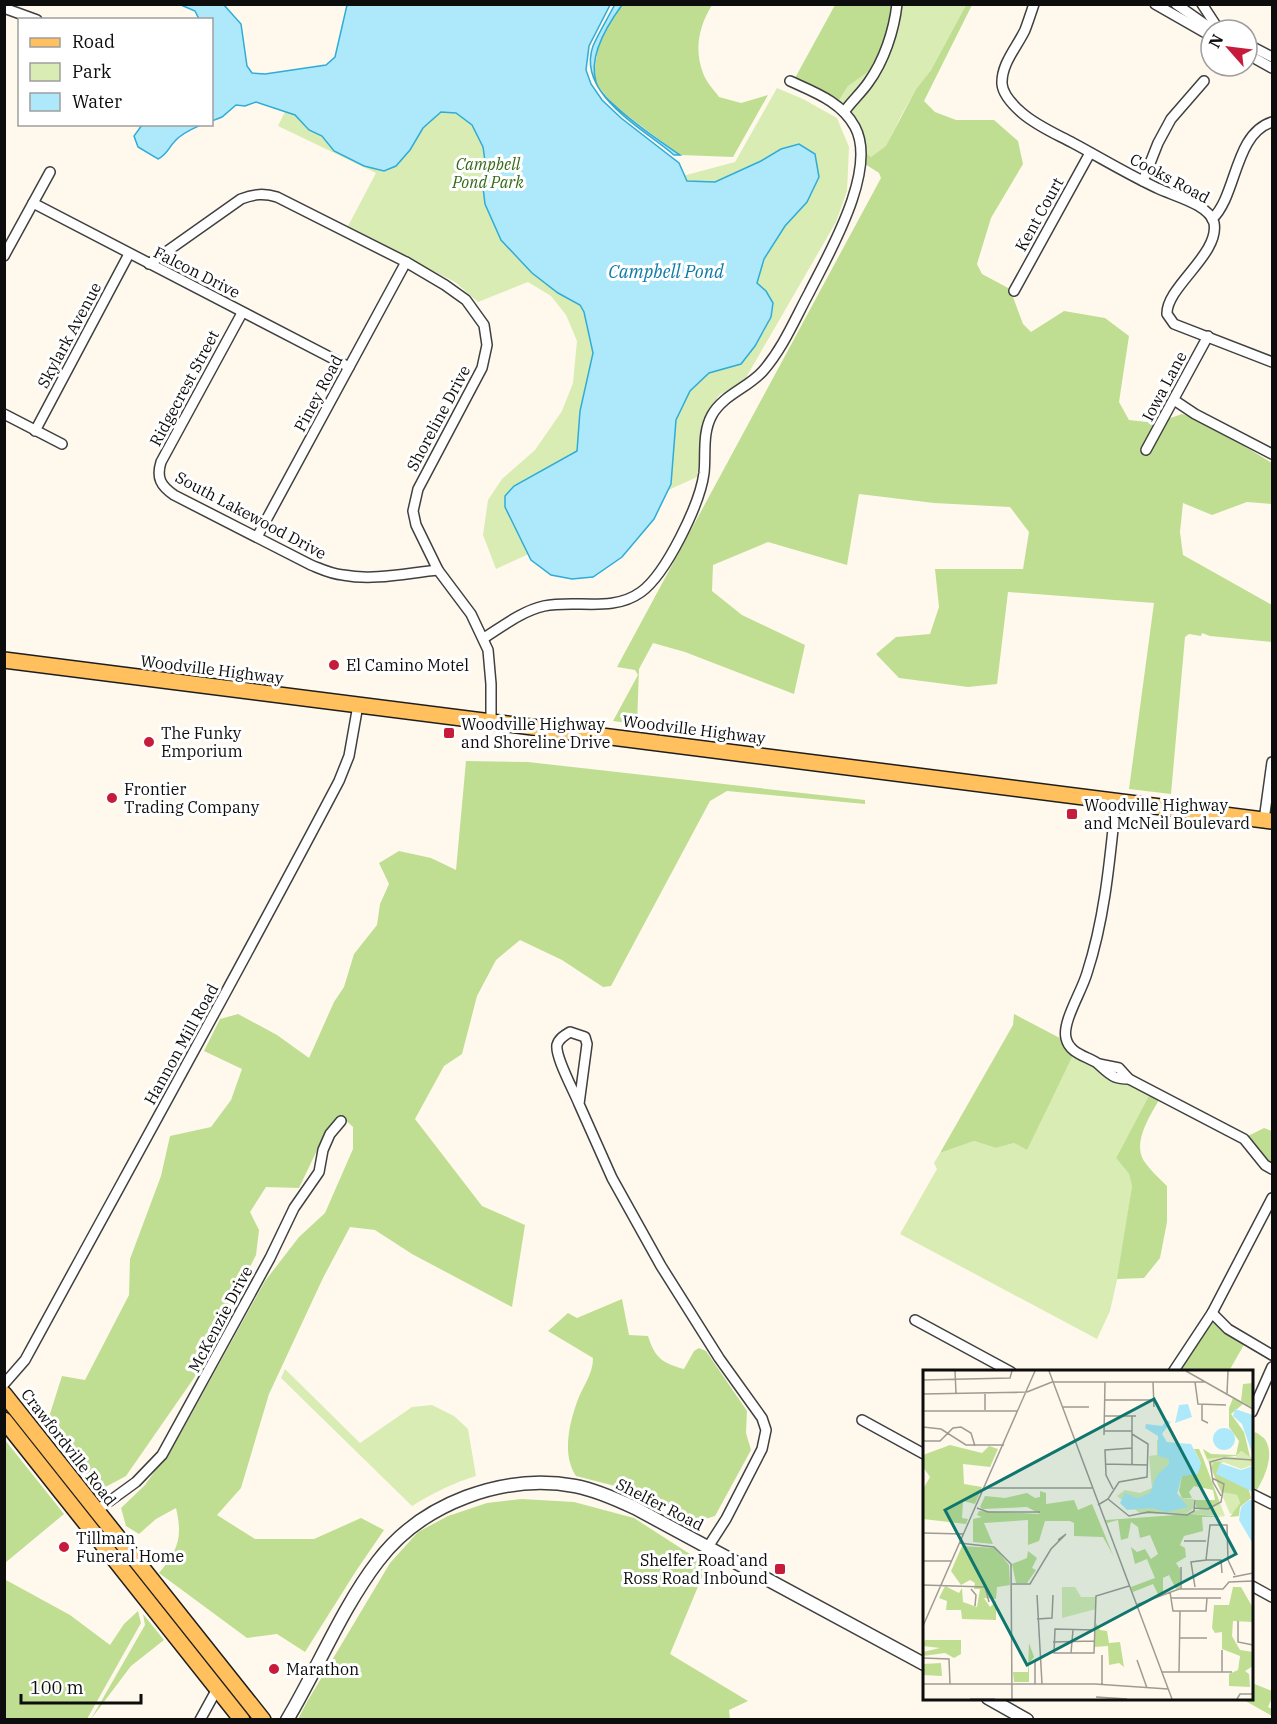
<svg xmlns="http://www.w3.org/2000/svg" width="1277" height="1724" viewBox="0 0 1277 1724" font-family="'IBM Plex Serif',serif">
<rect width="100%" height="100%" fill="#fff9ed"/>
<g fill="#d9ecb4">
<path d="M436,5L573,102L656,183L735,162L777,88L803,99L837,118L849,147L847,191L836,222L744,381L719,395L703,420L697,477L496,569L483,535L488,500L502,479L535,450L562,411L573,383L577,341L566,315L551,296L528,282L478,302L455,282L347,228L376,173L278,126L295,91Z"/>
<path d="M892,5H966L931,70L916,89L901,116L886,147L871,157L866,153C865,130 855,117 838,102L848,86L887,44Z"/>
<path d="M1077,1047L1153,1088L1116,1158L1129,1174L1132,1186L1120,1267L1110,1311L1097,1339L900,1234L937,1169L934,1163L940,1153L974,1141L996,1148L1014,1143L1026,1149Z"/>
<path d="M285,1369L360,1443L412,1407L432,1405L454,1416L468,1429L476,1476C453,1483 433,1493 412,1506L281,1378Z"/>
</g>
<g fill="#bfde92">
<path d="M622,5H712C699,26 694,49 703,73C706,82 714,90 719,97L741,103L768,95L733,157L680,155L616,107L596,84L594,73L598,48L607,26Z"/>
<path d="M835,5H892L887,44L873,68L848,86L838,102L823,92L795,78Z"/>
<path d="M966,5H972L924,101L935,112L956,120H994L1018,141L1023,164L991,218L977,264L982,274L1010,289L1023,324L1031,332L1064,311L1105,318L1129,336L1119,402L1129,420L1156,423L1182,414L1205,422L1272,463V504L1247,502L1212,515L1183,503L1180,532L1183,555L1272,605V642L1210,636L1202,633L1201,636L1189,634L1185,637L1171,794L1129,789L1154,603L1008,592L997,684L968,687L899,678L876,654L896,637L930,634L939,607L935,569H1023L1029,532L1010,507L934,503L859,494L847,565L768,542L713,565L712,591L742,615L805,645L794,694L685,652L653,643L639,669L637,724L613,721L638,675L635,670L617,667L881,178L879,173L865,164L866,153L871,157L886,146L916,89L931,70Z"/>
<path d="M466,761L528,762L865,800V804L727,791L710,801L611,986L603,987L562,960L520,940L496,960L477,996L462,1054L444,1066L415,1119L482,1206L525,1225L512,1307L412,1254L375,1230L350,1227L323,1278L269,1394L241,1488L217,1515L255,1539H314L361,1518L384,1530L356,1571L305,1652L277,1634L247,1638L159,1573C178,1550 183,1538 176,1508L156,1519L139,1534L126,1526L121,1508L145,1485L177,1440L265,1281L299,1237L325,1213L353,1149V1127L341,1116L320,1144L299,1188L266,1187L250,1212L259,1230L256,1255L194,1378L126,1476L98,1491L69,1452L48,1420L62,1376L85,1380L129,1295L130,1259L161,1176L170,1136L211,1127L231,1100L242,1069L204,1051L220,1019L238,1014L277,1035L309,1058L334,1002L344,987L354,954L377,925L380,904L389,884L379,863L399,851L431,858L456,870Z"/>
<path d="M1014,1014L1077,1047L1027,1150L1014,1143L996,1148L974,1141L940,1153L1013,1025Z"/>
<path d="M1153,1088L1163,1093C1154,1110 1131,1141 1144,1161C1150,1170 1159,1178 1167,1186V1222L1160,1258L1144,1278L1117,1279L1132,1186L1129,1174L1116,1158Z"/>
<path d="M1264,1128L1272,1131V1164L1256,1155L1246,1137Z"/>
<path d="M622,1299L629,1335L648,1336C655,1358 662,1363 684,1369L694,1351L699,1348L706,1351L747,1411L746,1433L751,1450L715,1516L696,1522L653,1499L619,1487L576,1476C562,1455 569,1424 577,1402C582,1387 593,1375 593,1358L548,1331L568,1313L577,1318Z"/>
<path d="M1207,1319L1245,1343L1229,1371L1179,1372Z"/>
<path d="M1252,1432C1258,1432 1259,1435 1264,1438C1277,1455 1263,1481 1252,1498Z"/>
<path d="M5,1440L64,1514L5,1563H4Z"/>
<path d="M522,1499L574,1502L634,1518L707,1565L670,1654L748,1701L729,1710L730,1719H298L307,1702L390,1563L418,1532L448,1516L487,1503Z"/>
<path d="M4,1574L6,1580L70,1615L110,1645L124,1624L138,1611L141,1623L87,1719H5Z"/>
<path d="M143,1614L164,1640L131,1666L91,1719L145,1625Z"/>
<path d="M1252,1683L1272,1691V1698L1268,1707L1272,1709V1716L1242,1699L1252,1698Z"/>
</g>
<g fill="#ade9fb" stroke="#2facd7" stroke-width="1.5">
<path d="M615,4L622,5C608,24 588,56 596,82C601,102 661,142 680,155H674C644,129 576,94 593,46C599,32 608,18 615,4Z"/>
<path d="M181,5H224L241,24L247,66L252,73L265,74L326,65L335,57L347,5H610L589,46L586,70L591,84L602,100L621,118L679,163L687,181L715,182L761,161L781,149L799,144L815,154L819,177L807,202L785,226L764,259L757,283L766,291L773,303L771,317L755,346L741,364L709,373L690,391L676,420L671,484L654,519L622,557L593,577L572,579L551,575L531,560L505,507V496L514,486L577,451L580,411L593,353L584,312L580,305L558,293L532,273L501,240L485,204L482,179L485,161L483,147L472,125L456,113L441,112L423,128L410,150L396,166L384,171L364,166L334,151L322,136L309,130L295,115L256,102L245,106L236,105L222,117L212,121V20L199,19L195,11Z"/>
<path d="M142,125V124L201,125C192,129 182,133 175,141C168,148 168,154 158,159L138,147L134,136Z"/>
</g>
<g fill="none" stroke-linecap="round" stroke-linejoin="round">
<g stroke="#404040" stroke-width="12">
<g id="minor">
<path d="M1034,4C1031,13 1028,22 1025,30C1017,47 1001,64 1002,84C1003,95 1014,106 1022,113C1037,126 1056,134 1073,143C1101,158 1129,175 1157,188C1173,196 1209,204 1214,223C1220,254 1166,287 1167,314L1174,324L1272,362"/>
<path d="M1155,4L1211,36"/>
<path d="M1176,4L1213,30"/>
<path d="M1202,4L1219,30"/>
<path d="M4,8L37,20"/>
<path d="M1247,44L1272,57"/>
<path d="M1247,54L1272,68"/>
<path d="M844,112C851,102 861,93 868,83C884,61 894,31 897,4"/>
<path d="M1143,181L1158,143L1171,119L1204,81"/>
<path d="M33,203L349,367"/>
<path d="M1212,219C1237,196 1234,134 1272,122"/>
<path d="M4,256L50,172"/>
<path d="M149,264L241,199C254,194 264,193 277,197L406,262L445,285L466,300L484,325L487,345L482,368L418,489L413,511L416,525L438,570L471,614L488,650L491,684V721"/>
<path d="M1014,291L1090,153"/>
<path d="M242,313L161,462C156,478 161,486 174,495L311,565C321,569 331,574 343,575C374,581 407,573 438,570"/>
<path d="M1174,400L1195,414L1272,454"/>
<path d="M4,414L62,444"/>
<path d="M35,431L129,254"/>
<path d="M1146,450L1208,336"/>
<path d="M257,537L406,262"/>
<path d="M484,638C503,626 522,611 544,606C576,599 612,613 641,592C666,574 700,504 704,473C706,454 702,433 712,415C723,395 748,388 763,371C783,348 795,319 809,293C829,253 878,170 855,127C842,102 814,92 790,81"/>
<path d="M1116,800C1110,858 1105,918 1087,973C1082,991 1062,1022 1066,1038C1069,1053 1086,1056 1097,1063C1103,1068 1108,1074 1115,1077C1120,1079 1124,1079 1129,1079"/>
<path d="M1264,820L1272,762"/>
<path d="M1099,1064L1119,1068L1129,1079L1244,1139L1265,1165L1272,1169"/>
<path d="M579,1104C574,1091 555,1057 557,1045C559,1038 565,1035 570,1032L585,1037L587,1044L579,1104L612,1178L661,1266L719,1358L762,1418L766,1430L762,1449L726,1519L708,1547"/>
<path d="M1212,1313L1228,1329L1272,1355"/>
<path d="M915,1320L1011,1372"/>
<path d="M1173,1372L1212,1313L1272,1198"/>
<path d="M4,1384L25,1360C130,1167 237,975 339,781L349,756L358,705"/>
<path d="M1252,1412L1272,1367"/>
<path d="M862,1420L924,1454"/>
<path d="M1252,1494L1272,1504"/>
<path d="M96,1511L136,1482L162,1455L270,1258L294,1208L319,1172L323,1150L330,1134L341,1121"/>
<path d="M1252,1586L1272,1597"/>
<path d="M200,1720L217,1689"/>
</g>
</g>
<g stroke="#404040" stroke-width="15">
<g id="tertiary">
<path d="M988,1698L1027,1720"/>
<path d="M287,1720C318,1668 342,1608 378,1561C422,1503 504,1473 575,1486C596,1490 616,1499 635,1508L924,1664"/>
</g>
</g>
<g stroke="#1e1e1e" stroke-width="18">
<g id="primary">
<path d="M4,660L1272,821"/>
<path d="M4,1394L263,1720"/>
<path d="M4,1420L242,1720"/>
</g>
</g>
<use href="#minor" stroke="#fff" stroke-width="9"/>
<use href="#tertiary" stroke="#fff" stroke-width="12"/>
<use href="#primary" stroke="#ffc05d" stroke-width="15"/>
</g>
<g fill="#c71b3c" stroke="#fff" stroke-width="2">
<circle cx="334" cy="665" r="6"/>
<rect x="443" y="727" width="12" height="12" rx="3"/>
<circle cx="149" cy="742" r="6"/>
<circle cx="112" cy="798" r="6"/>
<rect x="1066" y="808" width="12" height="12" rx="3"/>
<circle cx="64" cy="1547" r="6"/>
<rect x="774" y="1563" width="12" height="12" rx="3"/>
<circle cx="274" cy="1669" r="6"/>
</g>
<g text-anchor="middle" dominant-baseline="central" stroke-width="6" stroke-linejoin="round" paint-order="stroke">
<g font-size="16" font-style="italic" fill="#356a19" stroke="#fff">
<text x="488" y="164">Campbell<tspan x="488" dy="18">Pond Park</tspan></text>
</g>
<g font-size="16" fill="#0d0d0d" stroke="#fff">
<text transform="translate(1170 178) rotate(28)">Cooks Road</text>
<text transform="translate(1039 214) rotate(-61)">Kent Court</text>
<text transform="translate(197 272) rotate(27)">Falcon Drive</text>
<text transform="translate(69 335) rotate(-62)">Skylark Avenue</text>
<text transform="translate(1164 386) rotate(-62)">Iowa Lane</text>
<text transform="translate(184 388) rotate(-62)">Ridgecrest Street</text>
<text transform="translate(318 393) rotate(-62)">Piney Road</text>
<text transform="translate(438 418) rotate(-62)">Shoreline Drive</text>
<text transform="translate(251 515) rotate(28)">South Lakewood Drive</text>
<text transform="translate(212 669) rotate(7)">Woodville Highway</text>
<text transform="translate(694 729) rotate(7)">Woodville Highway</text>
<text transform="translate(181 1044) rotate(-61)">Hannon Mill Road</text>
<text transform="translate(220 1319) rotate(-62)">McKenzie Drive</text>
<text transform="translate(69 1447) rotate(52)">Crawfordville Road</text>
<text transform="translate(660 1504) rotate(27)">Shelfer Road</text>
</g>
<g font-size="16" fill="#0d0d0d" stroke="#fff" text-anchor="start">
<text x="346" y="665">El Camino Motel</text>
<text x="461" y="724">Woodville Highway<tspan x="461" dy="18">and Shoreline Drive</tspan></text>
<text x="161" y="733">The Funky<tspan x="161" dy="18">Emporium</tspan></text>
<text x="124" y="789">Frontier<tspan x="124" dy="18">Trading Company</tspan></text>
<text x="1084" y="805">Woodville Highway<tspan x="1084" dy="18">and McNeil Boulevard</tspan></text>
<text x="76" y="1538">Tillman<tspan x="76" dy="18">Funeral Home</tspan></text>
<text x="768" y="1560" text-anchor="end">Shelfer Road and<tspan x="768" dy="18">Ross Road Inbound</tspan></text>
<text x="286" y="1669">Marathon</text>
</g>
<g font-size="18" font-style="italic" fill="#0d7ba8" stroke="#fff">
<text x="666" y="271">Campbell Pond</text>
</g>
</g>
<g transform="translate(923 1370)">
<rect width="330" height="330" fill="#fff9ed"/>
<path d="M234,70L269,82L251,120L259,128L271,129V138L263,144H218L194,126L202,120L217,123L229,118L226,86L234,85ZM317,81L330,88V95L318,99L300,92L288,98L284,89L313,87ZM298,122L314,125L317,133L311,143L307,144ZM297,133L302,146L268,144L271,141ZM139,217H152L158,227H173V239L139,248Z" fill="#d9ecb4"/>
<path d="M330,13V38L318,31L320,14ZM310,28L320,34L308,44L321,62L327,87L318,81L313,86L284,89L280,79L288,84L313,85L316,71L306,57V38ZM27,75L59,83L66,76L75,79L67,97L40,94L41,114L59,117L52,134L40,131L39,148L45,149L43,154L0,149V119L7,107L0,97V85ZM271,79H276L280,88L297,133L283,139L273,137V130H292L290,120L271,116L266,122L269,128H259L256,121L259,106L278,93ZM291,92H300L297,93L326,120L328,128L317,137L316,146L307,147L317,133L314,125L298,122L288,98ZM117,121L123,123V134L151,130L155,140L169,134L190,185L180,167L151,166V153L147,151H122L116,171L105,175V150L61,153L70,174L50,172V149L59,147L54,145L56,141L117,144L104,137L60,139L57,137L62,126L82,128L104,123L112,128L117,127ZM267,144L302,147H279L280,161L261,166L257,175L262,178L263,187L253,193L257,199V218L253,219L246,205L240,208V224L236,226L230,214L210,222L208,217L232,208L224,189L212,194L208,177L214,182L222,179L228,189L235,184L227,165L217,168L215,157L208,152L205,168L198,170L195,150L184,153L183,150ZM39,176L72,178L86,195L87,215L74,217L73,229L61,228L67,237L73,231V250L39,249L38,240H23L24,231L16,228L22,216L36,223L39,218L40,232L54,237L57,219H51L52,213L47,210L38,215L28,201ZM105,181L114,188L109,198L113,200L104,213H93L89,194L104,188ZM310,217H318L330,238V252L310,251L309,266L317,280L330,282V296L322,301L326,304L327,317L306,316V304L315,300L317,286L299,279V262L292,263L289,258L291,235H306ZM173,253L177,260L184,261L186,273L197,272L201,297L196,293L186,295L185,276L171,277ZM38,270V284L31,288L22,283L0,286V282L17,278L0,276L2,270ZM106,273L111,287L106,293V312H91L90,302H105ZM18,293L19,306L0,305V294Z" fill="#bfde92"/>
<path d="M265,34L269,47L252,53L256,35ZM312,39L330,45V86L319,54L310,46ZM244,50L248,52L239,64L244,72L268,74L278,93L275,104L259,106L254,124L265,137L244,142L228,138L204,140L197,133L202,123L214,128L227,123L234,105L246,94V89L235,86V66L222,58L223,54L239,56ZM290 69a11 11 0 1 1 22 0a11 11 0 1 1-22 0ZM297,93L318,100L330,96V122L293,104ZM326,130L330,131V174L316,150L318,137Z" fill="#ade9fb"/>
<path fill="none" stroke="#9e9b93" stroke-width="1.5" d="M32,1L33,23M126,1L249,329M263,1L330,39M0,10L87,8L89,1M129,12H283M230,12L231,37M272,12L275,34L303,35M62,22V40M104,22L129,12M0,24L104,22M304,24L305,1M182,30H230M279,35V50L285,53M139,37H166M0,41H95M181,46H213M209,46V95M0,57L18,59L43,75H81M181,61H209M181,65L182,12M0,71H17L30,58L38,57L48,63L52,76M182,94L225,95M63,118H169M190,119L183,105L182,80L209,78M298,126L290,112L287,92L301,88L330,90M185,129L206,146L225,142L264,145L271,141L272,130M175,135L185,129L196,112L224,107L225,74L209,64M54,138L65,142H117M272,138L285,139L298,132L301,114L289,108M0,163L40,164M261,171H283M36,173L71,177L88,194L89,329M283,190H298L299,203M0,191H29M310,207L330,203M89,214H107L128,179L143,164L135,170M0,215L62,217L66,232M272,217L268,192L283,190L287,155H304L305,190L312,205M48,219L53,225L52,236M258,219V197M247,222L250,241H283L284,228M114,225L119,314M248,228H298M213,235L256,219H300L306,212L330,211M114,249L129,248L130,225M315,251V272L330,275M0,256L112,1M171,260L132,259L131,283H171L173,226L206,216M256,268H284M130,272L171,271M299,280V302M148,283L150,260M0,288L26,289L27,314M112,290V314M214,290L224,318M239,302H309M256,302L257,241M0,314H172L245,319M179,314V285M173,327L204,329M47,329H72M314,329L317,324H330"/>
<path fill="#0f766e" fill-opacity="0.15" stroke="#0f766e" stroke-width="3" d="M231,29L313,184L104,295L22,140Z"/>
<rect width="330" height="330" fill="none" stroke="#0d0d0d" stroke-width="3"/>
</g>
<rect width="1277" height="1724" fill="none" stroke="#0d0d0d" stroke-width="12"/>
<rect x="18" y="18" width="195" height="108" fill="#ffffff" stroke="#9e9e9e" stroke-width="1.5"/>
<rect x="30" y="38" width="30" height="9" fill="#ffc05d" stroke="#9e9e9e" stroke-width="1.5"/>
<text x="72" y="48" font-size="18" fill="#0d0d0d">Road</text>
<rect x="30" y="63" width="30" height="18" fill="#d9ecb4" stroke="#9e9e9e" stroke-width="1.5"/>
<text x="72" y="78" font-size="18" fill="#0d0d0d">Park</text>
<rect x="30" y="93" width="30" height="18" fill="#ade9fb" stroke="#9e9e9e" stroke-width="1.5"/>
<text x="72" y="108" font-size="18" fill="#0d0d0d">Water</text>
<g transform="translate(1229 48) rotate(298)"><circle r="28" fill="#ffffff" stroke="#9e9e9e" stroke-width="1.5"/>
<path d="M0-4.5L10 22L0 15L-10 22Z" fill="#c71b3c"/>
<text y="-9" font-size="16" font-weight="bold" text-anchor="middle" fill="#0d0d0d">N</text>
</g>
<path d="M21 1694v9h120v-9" fill="none" stroke="#0d0d0d" stroke-width="3"/>
<text x="30" y="1694" font-size="18" fill="#0d0d0d" stroke="#ffffff" stroke-width="4.5" paint-order="stroke">100 m</text>
</svg>
